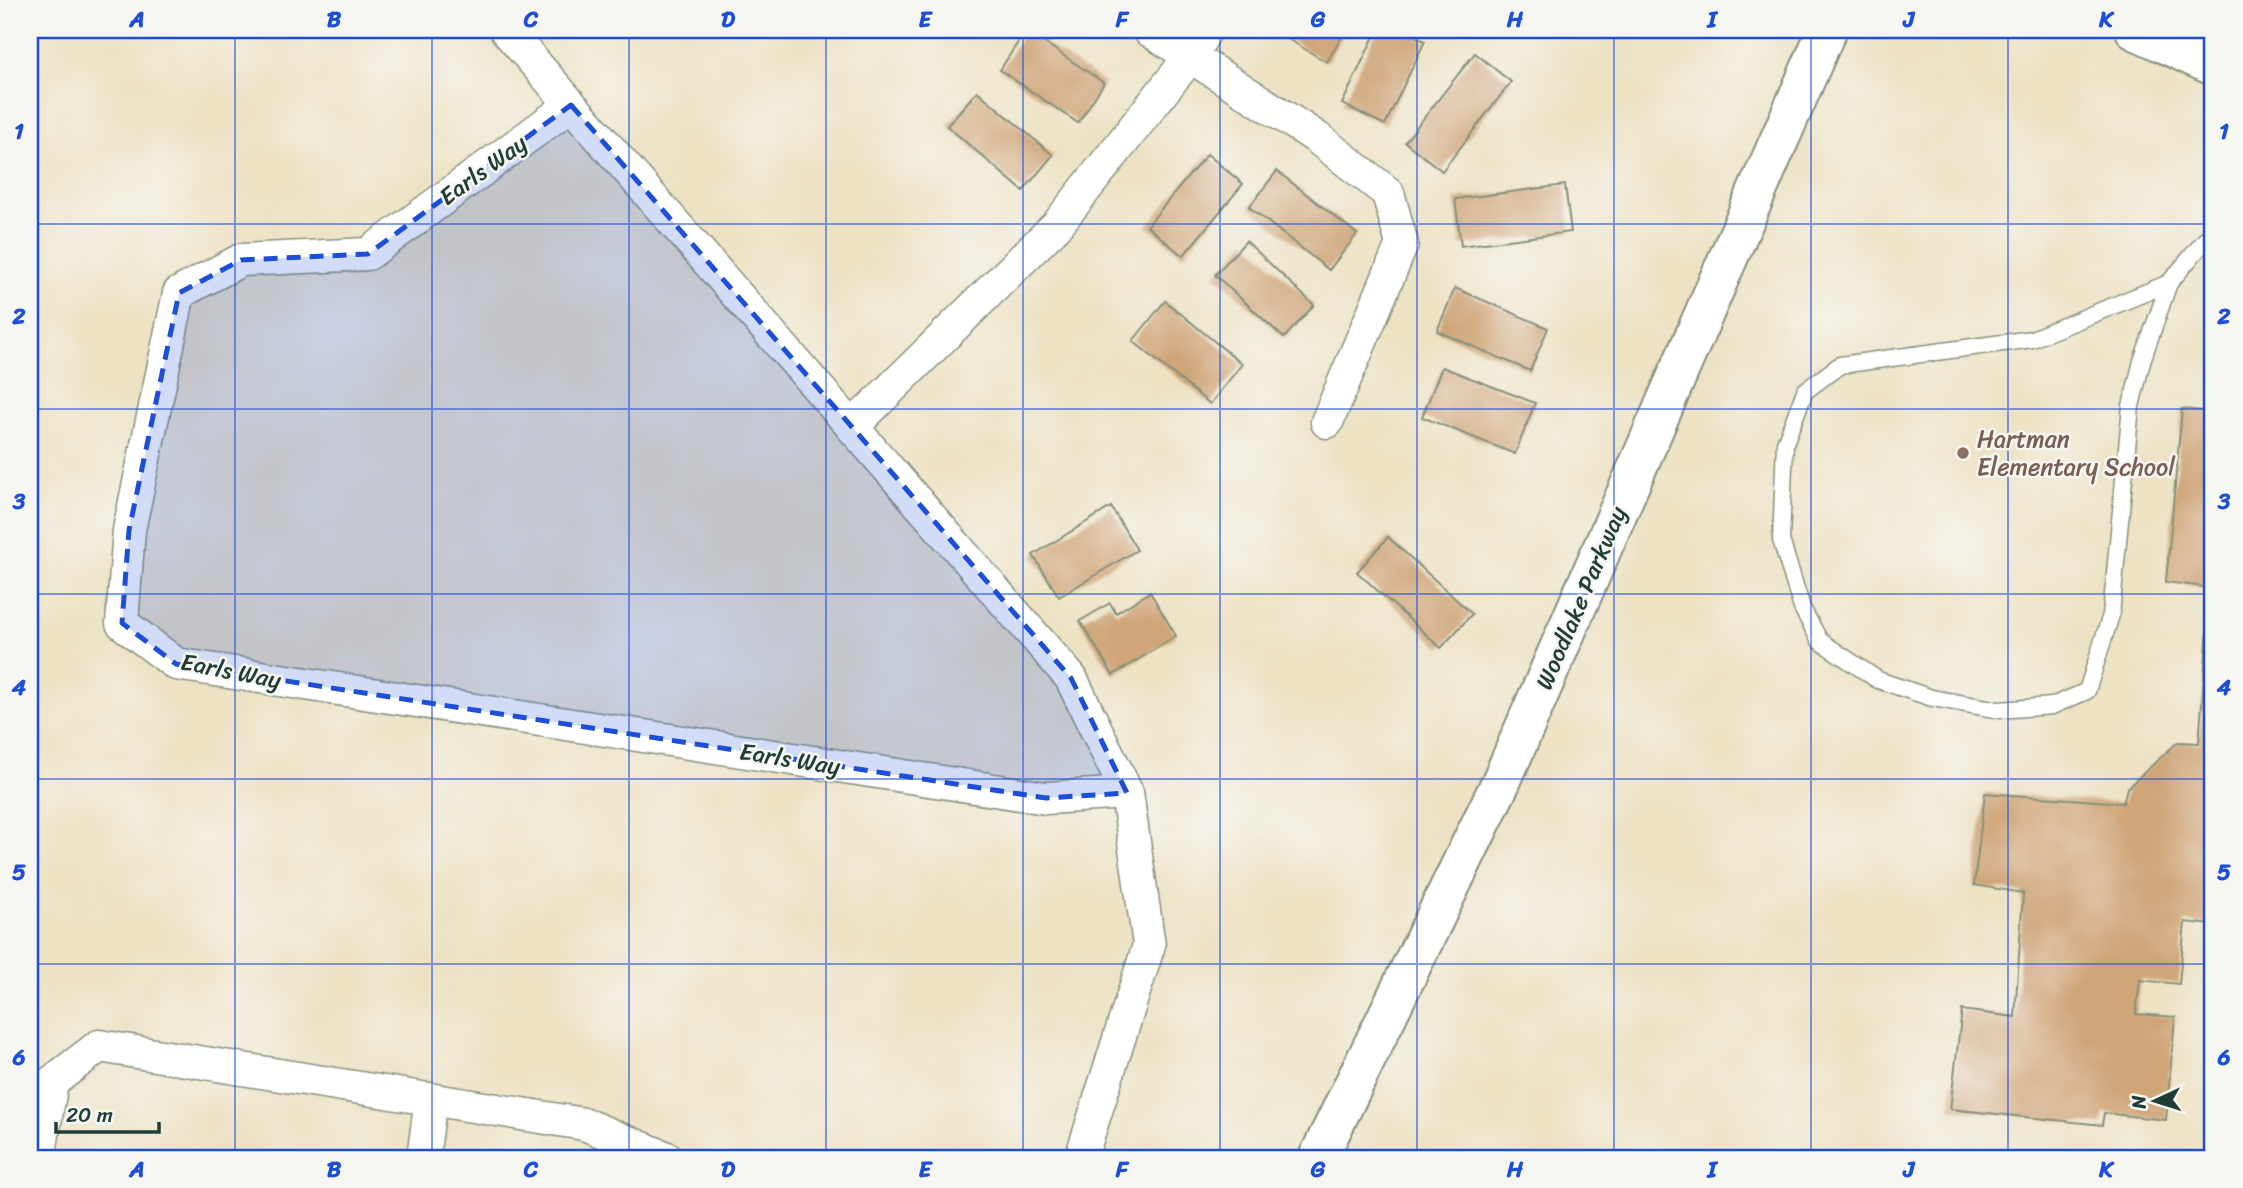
<svg xmlns="http://www.w3.org/2000/svg" width="2243" height="1188" viewBox="0 0 2243 1188" font-family="Sriracha,sans-serif">
<rect width="100%" height="100%" fill="#f6f6f2"/>
<filter id="ink" filterUnits="userSpaceOnUse"><feTurbulence type="fractalNoise" baseFrequency=".0143" numOctaves="2"/><feDisplacementMap in="SourceGraphic" scale="14" xChannelSelector="R" yChannelSelector="G"/><feConvolveMatrix kernelMatrix="1 2 1 2 8 2 1 2 1" color-interpolation-filters="sRGB"/></filter>
<filter id="wash" filterUnits="userSpaceOnUse"><feTurbulence type="fractalNoise" baseFrequency=".00686" numOctaves="4" result="noise"/><feDisplacementMap in="SourceGraphic" scale="28" xChannelSelector="R" yChannelSelector="G"/><feGaussianBlur stdDeviation="1.57" result="paint"/><feColorMatrix in="noise" values="0 0 0 0 0 0 0 0 0 0 0 0 0 0 0 0 0 1.4 0 .05"/><feComposite in="paint" operator="in"/></filter>
<g filter="url(#wash)">
<rect width="100%" height="100%" fill="#ede2c4"/>
<g id="blocks">
<g fill="#d0a679">
<path d="M1026,30L1104,83L1078,123L1000,70Z"/>
<path d="M1291,30H1346L1327,62L1286,38Z"/>
<path d="M1377,30H1403L1425,41L1385,125L1342,104Z"/>
<path d="M1475,53L1511,82L1442,171L1405,142Z"/>
<path d="M977,91L1053,155L1023,191L947,126Z"/>
<path d="M1207,154L1243,184L1183,256L1147,226Z"/>
<path d="M1277,171L1357,234L1329,270L1249,207Z"/>
<path d="M1565,185L1571,232L1461,246L1455,199Z"/>
<path d="M1246,241L1314,305L1284,338L1215,275Z"/>
<path d="M1455,288L1548,328L1530,371L1437,331Z"/>
<path d="M1165,301L1242,364L1210,404L1133,341Z"/>
<path d="M1442,367L1535,403L1515,454L1422,417Z"/>
<path d="M2182,409L2213,412V925L2185,922L2179,984L2140,980L2136,1014L2175,1017L2166,1120L2104,1113L2102,1125L1950,1109L1962,1010L2015,1017L2023,893L1974,885L1985,793L2123,803L2127,788L2178,742L2199,743L2211,588L2166,582Z"/>
<path d="M1111,507L1137,550L1059,597L1033,555Z"/>
<path d="M1388,537L1472,614L1441,648L1357,572Z"/>
<path d="M1150,592L1176,636L1113,675L1080,621L1110,603L1116,613Z"/>
</g>
</g>
</g>
<g filter="url(#ink)">
<use href="#blocks" fill-opacity="0" stroke="#86907c" stroke-width="2"/>
<g fill="none" stroke-linecap="round" stroke-linejoin="round">
<g stroke="#86907c" stroke-width="19">
<path id="service" d="M2169,283L2032,339L1840,365L1805,391L1785,443L1781,540L1802,608L1820,641L1878,680L1932,698L1999,710L2052,706L2087,691L2111,615L2131,406L2142,361L2169,283L2213,231"/>
</g>
<g stroke="#86907c" stroke-width="35">
<g id="minor">
<path d="M506,30L1071,678L1127,793L1149,945L1081,1158"/>
<path d="M1149,30L1316,137L1388,193L1402,244L1327,422"/>
<path d="M571,105L368,254L241,260L179,293L129,530L122,623L176,664L1046,798L1127,793"/>
<path d="M852,427L1057,225L1190,57L1206,30"/>
<path d="M39,1158L52,1082L99,1046L584,1124L667,1158"/>
<path d="M423,1158L431,1099"/>
</g>
</g>
<g stroke="#86907c" stroke-width="42">
<g id="tertiary">
<path d="M2135,30L2213,66"/>
<path d="M1318,1158L1501,782L1827,30"/>
</g>
</g>
<use href="#service" stroke="#fff" stroke-width="16"/>
<use href="#minor" stroke="#fff" stroke-width="32"/>
<use href="#tertiary" stroke="#fff" stroke-width="38"/>
</g>
</g>
<path fill="#1d4ed8" fill-opacity="0.2" stroke="#1d4ed8" stroke-width="5" stroke-dasharray="14 9" stroke-linejoin="round" d="M571,105L1071,678L1127,793L1046,798L176,664L122,623L129,530L179,293L241,260L368,254Z"/>
<path fill="none" stroke="#1d4ed8" stroke-width="2" stroke-opacity="0.55" d="M235,30V1158M432,30V1158M629,30V1158M826,30V1158M1023,30V1158M1220,30V1158M1417,30V1158M1614,30V1158M1811,30V1158M2008,30V1158M30,224H2213M30,409H2213M30,594H2213M30,779H2213M30,964H2213"/>
<circle fill="#8d6e63" stroke="#f6f6f2" stroke-width="2.5" cx="1963" cy="453" r="7"/>
<g text-anchor="middle" dominant-baseline="central" stroke-width="5" stroke-linejoin="round" paint-order="stroke">
<g font-size="24" fill="#1f3d34" stroke="#f6f6f2">
<text transform="translate(483 170) rotate(-36)">Earls Way</text>
<text transform="translate(1581 598) rotate(-67)">Woodlake Parkway</text>
<text transform="translate(231 671) rotate(11)">Earls Way</text>
<text transform="translate(790 759) rotate(9)">Earls Way</text>
</g>
<g font-size="24" fill="#785e54" stroke="#f6f6f2" text-anchor="start">
<text x="1977" y="439">Hartman<tspan x="1977" dy="28">Elementary School</tspan></text>
</g>
</g>
<rect width="2243" height="1188" fill="none" stroke="#f6f6f2" stroke-width="77"/>
<g transform="translate(2155 1101) rotate(266)" stroke="#f6f6f2" stroke-width="5" paint-order="stroke">
<path d="M0-5L12 26L0 18L-12 26Z" fill="#1f3d34"/>
<text y="-10" font-size="19" font-weight="bold" text-anchor="middle" fill="#1f3d34">N</text>
</g>
<path d="M56 1122v10h103v-10" fill="none" stroke="#1f3d34" stroke-width="3.5"/>
<text x="66" y="1122" font-size="21" fill="#1f3d34" stroke="#f6f6f2" stroke-width="5" paint-order="stroke">20 m</text>
<rect x="38" y="38" width="2166" height="1112" fill="none" stroke="#1d4ed8" stroke-width="2.5"/>
<g font-size="23" text-anchor="middle" font-weight="bold" fill="#1d4ed8">
<text x="137" y="27">A</text>
<text x="334" y="27">B</text>
<text x="531" y="27">C</text>
<text x="728" y="27">D</text>
<text x="925" y="27">E</text>
<text x="1122" y="27">F</text>
<text x="1318" y="27">G</text>
<text x="1515" y="27">H</text>
<text x="1712" y="27">I</text>
<text x="1909" y="27">J</text>
<text x="2106" y="27">K</text>
<text x="19" y="139">1</text>
<text x="2224" y="139">1</text>
<text x="19" y="324">2</text>
<text x="2224" y="324">2</text>
<text x="19" y="509">3</text>
<text x="2224" y="509">3</text>
<text x="19" y="695">4</text>
<text x="2224" y="695">4</text>
<text x="19" y="880">5</text>
<text x="2224" y="880">5</text>
<text x="19" y="1065">6</text>
<text x="2224" y="1065">6</text>
<text x="137" y="1177">A</text>
<text x="334" y="1177">B</text>
<text x="531" y="1177">C</text>
<text x="728" y="1177">D</text>
<text x="925" y="1177">E</text>
<text x="1122" y="1177">F</text>
<text x="1318" y="1177">G</text>
<text x="1515" y="1177">H</text>
<text x="1712" y="1177">I</text>
<text x="1909" y="1177">J</text>
<text x="2106" y="1177">K</text>
</g>
</svg>
